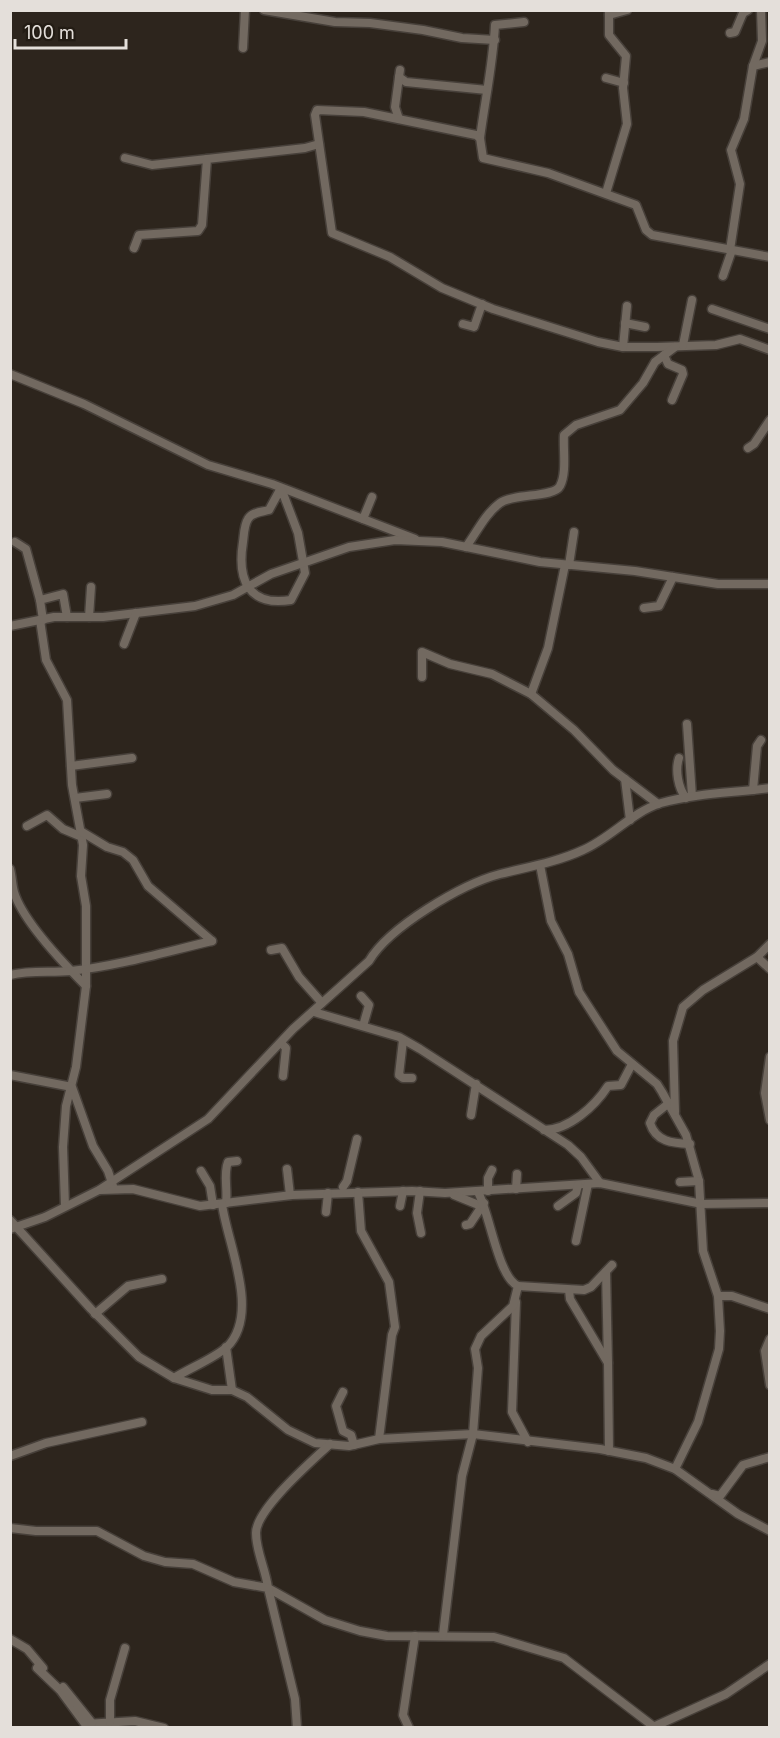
<svg xmlns="http://www.w3.org/2000/svg" width="780" height="1738" viewBox="0 0 780 1738" font-family="Inter,sans-serif">
<rect width="100%" height="100%" fill="#2d251d"/>
<g fill="none" stroke-linecap="round" stroke-linejoin="round">
<g stroke="#47403a" stroke-width="11">
<g id="minor">
<path d="M264,10L335,22L370,23L423,30L462,38L495,40"/>
<path d="M609,15L627,10"/>
<path d="M730,33L735,32L743,13L748,10"/>
<path d="M243,48L245,10"/>
<path d="M753,66L762,41L761,10"/>
<path d="M400,70L399,77L406,82L487,90"/>
<path d="M399,77L395,107L399,119"/>
<path d="M606,78L624,83"/>
<path d="M480,138C485,100 493,64 495,25L524,22"/>
<path d="M125,158L152,165L207,159"/>
<path d="M606,193L627,124L623,88L626,56L609,35V10"/>
<path d="M134,248L139,235L198,231L202,225L207,159L305,148L319,144"/>
<path d="M730,250L740,184L731,150L744,119L753,66L770,62"/>
<path d="M770,257L652,235L646,230L636,205L548,173L483,158L480,138L476,135L364,112L317,110L315,115L332,233L390,257L442,288L493,309L598,342L623,347H657L716,345L740,339L770,350"/>
<path d="M723,276L732,250"/>
<path d="M712,309L770,329"/>
<path d="M625,323L645,327"/>
<path d="M463,324L474,327L482,304"/>
<path d="M683,345L692,300"/>
<path d="M623,347L627,306"/>
<path d="M664,355L668,364L682,370L683,374L672,400"/>
<path d="M10,374L84,404L208,465L272,484L415,539"/>
<path d="M748,448L754,444L770,420"/>
<path d="M281,488L298,533L305,573L291,600C248,607 237,579 243,542C244,535 244,525 248,519C252,512 262,512 269,510Z"/>
<path d="M363,519L372,497"/>
<path d="M15,542L26,549L40,600"/>
<path d="M466,547C477,532 485,514 500,503C514,493 554,498 560,486C567,473 563,450 564,435L576,425L620,410L643,383L655,362L675,347"/>
<path d="M569,565L574,532"/>
<path d="M644,608L659,606L673,577"/>
<path d="M89,617L91,587"/>
<path d="M40,620L46,660L67,700L72,785L83,845L81,876L86,906V986L76,1067L66,1106L63,1147L65,1206"/>
<path d="M43,620L40,600L63,594L67,617"/>
<path d="M10,626L54,617H103L195,606L233,595L271,574L349,547L395,540L442,542L540,562L635,571L718,584H770"/>
<path d="M124,644L136,613"/>
<path d="M422,677V652L450,664L492,674L531,694L574,730L613,770L658,804"/>
<path d="M531,694L548,648L565,565"/>
<path d="M687,724L692,796"/>
<path d="M679,758C675,770 678,788 686,798"/>
<path d="M71,766L132,758"/>
<path d="M625,779L630,820"/>
<path d="M753,790L757,746L761,740"/>
<path d="M75,798L107,794"/>
<path d="M27,826L47,815L63,829L82,837"/>
<path d="M82,832L107,847L123,852L133,860L148,886L212,941"/>
<path d="M540,865L551,921L568,954L579,992L617,1051L657,1084L662,1092L686,1135L699,1181L703,1251L718,1296L720,1331L719,1349L698,1422L675,1469"/>
<path d="M10,869C12,877 12,885 14,892C23,922 64,964 86,986"/>
<path d="M271,950L282,948L299,977L322,1003"/>
<path d="M757,957L770,969"/>
<path d="M10,975C31,970 50,973 71,971C118,966 165,952 212,941"/>
<path d="M361,996L369,1005L363,1026"/>
<path d="M314,1012L399,1037L420,1049L568,1145L581,1157L600,1183"/>
<path d="M403,1040L399,1075L403,1078H412"/>
<path d="M281,1043L286,1048L283,1076"/>
<path d="M770,1057L765,1093L770,1120"/>
<path d="M10,1075L72,1087L93,1146L108,1171L113,1186"/>
<path d="M669,1103L654,1115L650,1123C656,1142 672,1143 690,1144"/>
<path d="M675,1112L673,1041L683,1007L703,990L757,957L770,944"/>
<path d="M471,1115L476,1084"/>
<path d="M544,1130C569,1130 595,1106 608,1086L621,1085L632,1064"/>
<path d="M287,1169L290,1195"/>
<path d="M201,1171L210,1186L213,1205"/>
<path d="M680,1182L699,1181"/>
<path d="M343,1187L347,1181L357,1139"/>
<path d="M516,1189L517,1174"/>
<path d="M100,1190L133,1189L200,1206L292,1195L412,1191L445,1193L600,1183L702,1204L770,1203"/>
<path d="M420,1191L417,1213L421,1233"/>
<path d="M488,1191V1178L492,1170"/>
<path d="M358,1192L361,1231L389,1282L395,1327L392,1335L379,1439"/>
<path d="M454,1195L481,1206"/>
<path d="M226,1203C228,1190 223,1174 228,1162L237,1161"/>
<path d="M400,1206L403,1191"/>
<path d="M558,1206L576,1193L578,1185"/>
<path d="M326,1212L328,1193"/>
<path d="M10,1220L91,1309L139,1357L174,1378L212,1390H232L247,1397L288,1430L315,1443L349,1446L379,1439L473,1434L600,1449L646,1458L675,1469L738,1514L770,1531"/>
<path d="M466,1225L470,1224L484,1203"/>
<path d="M10,1229L45,1217L99,1190L208,1119L293,1029L369,961C389,927 462,884 500,874C528,867 557,862 583,850C611,838 632,812 661,803C697,793 733,793 770,788"/>
<path d="M576,1241L588,1184"/>
<path d="M606,1272L608,1363"/>
<path d="M518,1286L584,1290L591,1287L612,1265"/>
<path d="M569,1290L570,1299L608,1363L609,1451"/>
<path d="M718,1296H732L770,1309"/>
<path d="M516,1302L512,1412L528,1442"/>
<path d="M95,1314L128,1286L162,1279"/>
<path d="M770,1339L765,1351L770,1385"/>
<path d="M226,1347L232,1390"/>
<path d="M174,1378C190,1368 213,1359 227,1347C261,1313 227,1243 222,1204"/>
<path d="M343,1392L336,1406L343,1431L351,1435L354,1445"/>
<path d="M330,1444C312,1461 256,1509 256,1533C256,1552 266,1570 268,1588L325,1620L360,1631L387,1636L494,1637L564,1658L653,1726"/>
<path d="M10,1456L46,1443L142,1422"/>
<path d="M712,1494L720,1496L743,1465L770,1457"/>
<path d="M10,1528L36,1531H97L144,1556L165,1562L193,1564L234,1582L268,1588L295,1699L297,1728"/>
<path d="M443,1635L462,1476L473,1434L478,1368L475,1349L481,1336L513,1306L518,1286C498,1277 490,1214 478,1192"/>
<path d="M10,1639L27,1649L43,1668"/>
<path d="M39,1665L37,1668L60,1690L85,1724L135,1721L164,1728"/>
<path d="M63,1687L92,1723"/>
<path d="M110,1722V1700L125,1648"/>
<path d="M409,1728L403,1715L415,1636"/>
<path d="M651,1728L726,1694L770,1664"/>
</g>
</g>
<use href="#minor" stroke="#726960" stroke-width="8"/>
</g>
<rect width="780" height="1738" fill="none" stroke="#e4dfda" stroke-width="24"/>
<path d="M15 39v9h111v-9" fill="none" stroke="#e4dfda" stroke-width="3"/>
<text x="24" y="39" font-size="18" fill="#e4dfda" stroke="#231c14" stroke-width="4.5" paint-order="stroke">100 m</text>
</svg>
